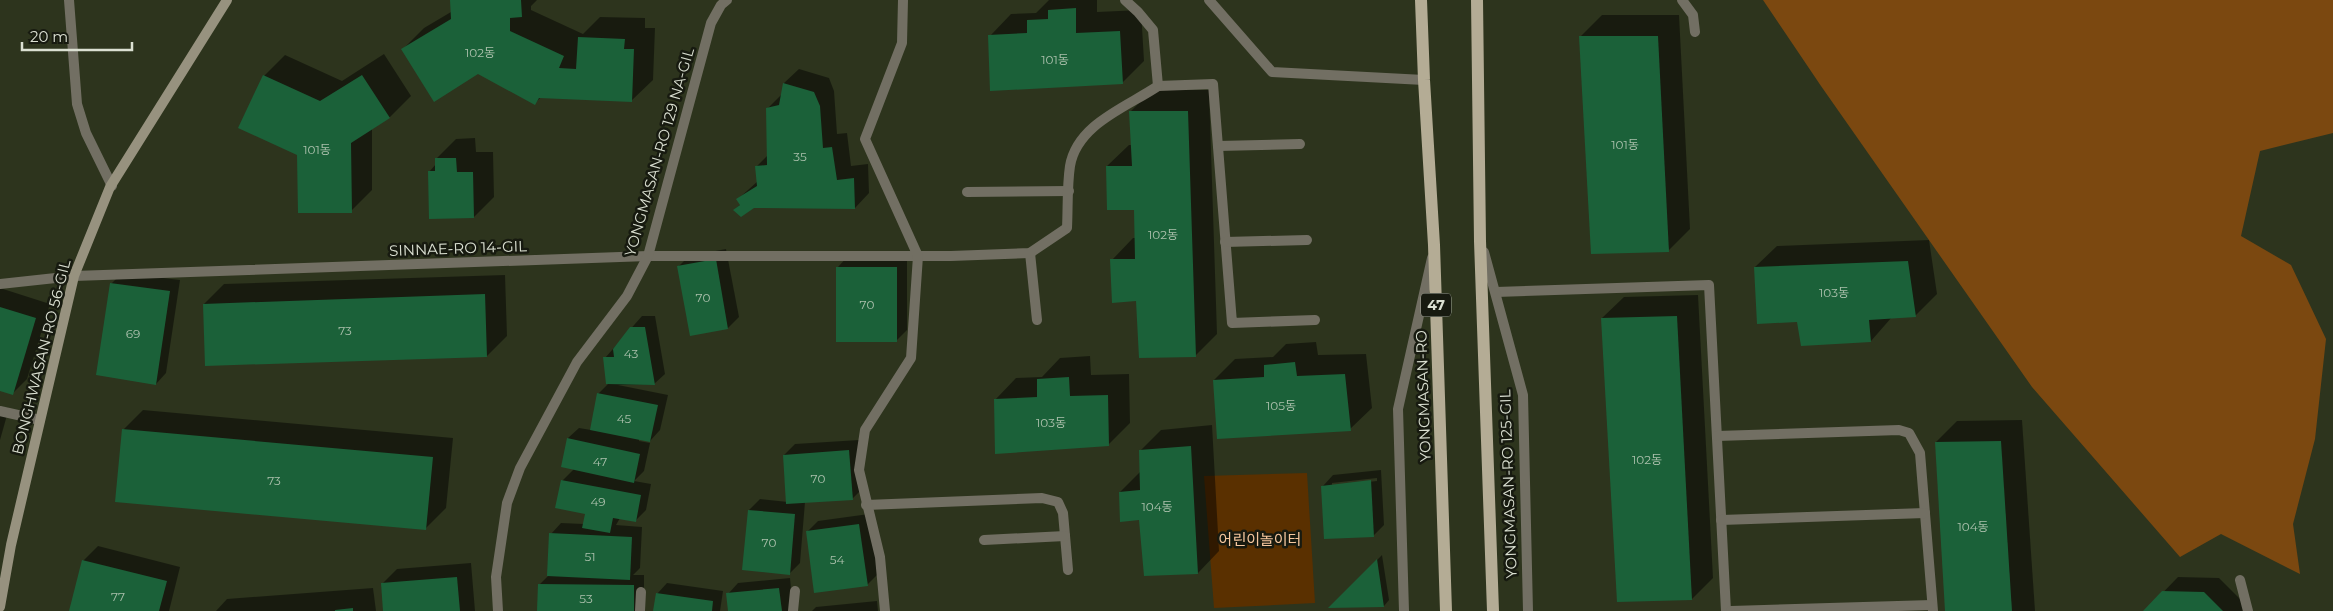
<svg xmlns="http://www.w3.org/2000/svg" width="2333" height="611" viewBox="0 0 2333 611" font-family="Montserrat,'Noto Sans KR',sans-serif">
<rect width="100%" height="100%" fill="#2d341d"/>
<path fill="#5a3000" d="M1307,473L1315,603L1214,608L1204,476Z"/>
<path fill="#7b4810" d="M1763,0H2333V133L2260,151L2241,236L2291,265L2326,339L2315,439L2293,524L2300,574L2221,534L2180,557L2032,387L1821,86Z"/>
<g fill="#0007" fill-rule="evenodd">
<path d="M451,0H537L531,6V10L583,34L600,17L645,18V28H655L653,80L631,101L541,97L535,103L478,73L403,49L424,28L451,12Z"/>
<path d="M1049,0H1097V12L1141,10L1144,61L1123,82L990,36L1011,14L1036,13Z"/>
<path d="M1602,15H1679L1690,229L1669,250L1580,37Z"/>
<path d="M384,54L411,96L390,117L372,129V190L351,211L298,154L264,76L285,55L342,81Z"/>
<path d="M799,69L829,78L834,91L837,134L847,133L851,166L868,164L869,193L855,208L754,207L734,210L741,204L738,199L758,181L757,166L768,155L767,109L782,94L784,83Z"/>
<path d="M1152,90H1209L1217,334L1195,356L1137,300L1112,260L1133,238H1136L1135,209L1107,166L1129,145H1132L1130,112Z"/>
<path d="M475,138L476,152H493L494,197L474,217L429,172L436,164V159L456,139Z"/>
<path d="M1929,240L1937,294L1916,315L1892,317L1871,341L1798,321L1755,267L1777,246Z"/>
<path d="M726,249L739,317L728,328L691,335L679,266L689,256Z"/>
<path d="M848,256L907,257V330L896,341L838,267Z"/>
<path d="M122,273L180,280L166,373L156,384L111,284Z"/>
<path d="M505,275L507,336L487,356L204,304L224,284Z"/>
<path d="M0,288L50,304L27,379L13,393L0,389Z"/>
<path d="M1698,295L1713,578L1692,599L1602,318L1624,297Z"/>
<path d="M642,316H655L665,374L654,384L618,385L668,395L660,430L650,441L639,439V441L650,443L644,471L634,481L651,484L646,510L635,521L620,518L616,525L642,527L640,568L633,575H644V611H539V585L549,575L551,534L561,523L584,524L587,513L562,481L574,469L568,438L579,428L591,430L598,394L609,383L605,358Z"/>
<path d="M1316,342L1318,355L1366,354L1372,408L1350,429L1214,380L1235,359L1273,357L1286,344Z"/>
<path d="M1090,356L1091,375L1129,374L1130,423L1109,444L995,400L1016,378L1042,377L1060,358Z"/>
<path d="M0,406L9,408L0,440Z"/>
<path d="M143,410L453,438L446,508L426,528L123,430Z"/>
<path d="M2022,420L2035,611H1947L1936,442L1957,421Z"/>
<path d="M1212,425L1219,551L1198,573L1145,575L1140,519L1120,492L1140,472V451L1161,430Z"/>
<path d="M859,440L863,488L852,499L805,502L800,563L789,574L749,510L760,499L788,502L784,455L795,444Z"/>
<path d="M1381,470L1384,525L1373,536L1323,486L1333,475ZM1377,478V481L1332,486V483Z"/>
<path d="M869,514L878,574L867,585L807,532L818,521Z"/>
<path d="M98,546L180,567L169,611H70L83,561Z"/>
<path d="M1382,555L1389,600L1384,606H1332Z"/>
<path d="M471,563L475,611H384L382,584L397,569Z"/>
<path d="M2178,577L2219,578L2243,602L2245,611H2145Z"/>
<path d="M790,578L793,609L790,611H729L728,594L738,583Z"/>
<path d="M667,583L723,591L720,611H654L657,594Z"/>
<path d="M373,588L376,611H216L227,599Z"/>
<path d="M877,601L878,611H812L816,607Z"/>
</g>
<g fill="#1b6139">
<path d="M450,0H521L522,17L510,18V31L564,56L559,68L576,69L578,37L625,39L624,49H634L632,102L539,98L535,105L478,74L434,102L401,49L451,19Z"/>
<path d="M1076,8V33L1120,31L1123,84L990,91L988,35L1027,33V20L1048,19V10Z"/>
<path d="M1579,36H1658L1669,252L1591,254Z"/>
<path d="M263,75L320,101L362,75L390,118L351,143L352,213H298L297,155L238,128Z"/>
<path d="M783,83L814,92L820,106L823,148L832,147L837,180L854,178L855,209L754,208L741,217L733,210L740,205L736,199L757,186L755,166L767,165L766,108L779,105Z"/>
<path d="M1129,111H1188L1196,357L1139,358L1136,301L1112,303L1110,259H1135L1134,210H1107L1106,166H1132Z"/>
<path d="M435,158H456L457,172H473L474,218L429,219L428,171H435Z"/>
<path d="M716,259L728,329L690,336L677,266Z"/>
<path d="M1908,261L1916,317L1869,320L1871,342L1801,346L1797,322L1757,324L1754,267Z"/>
<rect x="836" y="267" width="61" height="75"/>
<path d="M110,283L170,291L156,385L96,375Z"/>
<path d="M485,294L487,357L205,366L203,304Z"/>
<path d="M0,307L36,318L13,395L0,391Z"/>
<path d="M1677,316L1692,600L1617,602L1601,318Z"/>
<path d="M630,327H645L655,385L606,384L603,357H614L613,349Z"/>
<path d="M1295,362L1297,376L1345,374L1351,431L1217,439L1213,380L1264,377V365Z"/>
<path d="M1069,377L1070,396L1108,395L1109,446L995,454L994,399L1037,397V379Z"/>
<path d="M597,393L658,405L650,442L590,430Z"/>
<path d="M122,429L433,457L426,530L115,502Z"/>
<path d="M567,438L640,454L634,483L561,467Z"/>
<path d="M2001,441L2012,611H1945L1935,442Z"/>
<path d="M1191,446L1198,574L1144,576L1139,520L1120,522L1119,492L1140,490L1139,450Z"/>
<path d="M849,450L853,500L786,504L783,455Z"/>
<path d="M561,480L641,495L636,522L613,518L610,533L582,528L585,514L555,508Z"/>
<path d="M1371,480L1374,537L1324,539L1321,486Z"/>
<path d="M748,510L795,514L790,575L742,570Z"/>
<path d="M859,524L868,586L814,593L806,531Z"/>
<path d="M549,533L632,537L630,580L547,576Z"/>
<path d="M1377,559L1384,607L1328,608Z"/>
<path d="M82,560L167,581L159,611H69Z"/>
<path d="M457,577L460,611H383L381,583Z"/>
<path d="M538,584L634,585V611H537Z"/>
<path d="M779,588L782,611H728L726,593Z"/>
<path d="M2162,591L2204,592L2223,611H2143Z"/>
<path d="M656,593L713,601L712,611H653Z"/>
<path d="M353,608V611H335V610Z"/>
</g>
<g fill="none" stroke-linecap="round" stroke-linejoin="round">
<g stroke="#726f63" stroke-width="10">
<path d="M1682,0L1693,15L1695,32"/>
<path d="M1496,292L1709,285L1726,611"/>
<path d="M1717,436L1899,430L1909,433L1920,453L1933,611"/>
<path d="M1721,520L1925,513"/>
<path d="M640,611L641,592"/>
<path d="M793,611L795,591"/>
<path d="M1731,611L1932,605"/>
</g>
<g stroke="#726f63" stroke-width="10">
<path d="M69,0L77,104L86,133L112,186"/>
<path d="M1209,0L1272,72L1424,80"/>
<path d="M1158,86L1213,84L1232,323L1315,320"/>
<path d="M1218,146L1300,144"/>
<path d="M967,192L1069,191"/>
<path d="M1225,242L1307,240"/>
<path d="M1484,252L1523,395L1528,611"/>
<path d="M1030,253L1037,320"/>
<path d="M0,284L74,276L648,256H951L1030,253L1067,228C1068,208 1067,186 1070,166C1077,124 1127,107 1158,86L1153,30L1138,12L1125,0"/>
<path d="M0,411L40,420"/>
<path d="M866,505L1042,498L1058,502L1063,513L1068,570"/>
<path d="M984,540L1065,536"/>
<path d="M2240,580L2248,611"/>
<path d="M498,611L496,577L507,503L520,468L577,362L627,296L648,256L711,23L721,5L727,0"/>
<path d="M885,611L880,557L859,470L865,430L911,358L918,256L865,139L902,43L903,0"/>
<path d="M1404,611L1398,409L1432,258"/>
</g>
<path stroke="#97927f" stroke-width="10" d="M0,607L11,545L74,276L110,187L227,0"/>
<g stroke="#b4ac95" stroke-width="12">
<path d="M1421,0L1424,80L1434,245L1446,611"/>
<path d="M1477,0L1480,241L1493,611"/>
</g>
</g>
<g text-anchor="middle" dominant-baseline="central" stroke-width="5" stroke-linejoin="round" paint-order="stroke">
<g font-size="12" fill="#abc0ac">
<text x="480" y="52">102동</text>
<text x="1055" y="59">101동</text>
<text x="1625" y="144">101동</text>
<text x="317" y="149">101동</text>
<text x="800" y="156">35</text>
<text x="1163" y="234">102동</text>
<text x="1834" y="292">103동</text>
<text x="703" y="297">70</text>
<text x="867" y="304">70</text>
<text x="345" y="330">73</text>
<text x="133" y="333">69</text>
<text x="631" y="353">43</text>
<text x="1281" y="405">105동</text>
<text x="624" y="418">45</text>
<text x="1051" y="422">103동</text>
<text x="1647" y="459">102동</text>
<text x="600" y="461">47</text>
<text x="818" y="478">70</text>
<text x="274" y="480">73</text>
<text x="598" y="501">49</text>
<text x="1157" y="506">104동</text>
<text x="1973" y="526">104동</text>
<text x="769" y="542">70</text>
<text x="590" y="556">51</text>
<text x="837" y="559">54</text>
<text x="118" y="596">77</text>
<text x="586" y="598">53</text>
</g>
<rect fill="#171a10" stroke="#a0a598" stroke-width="1" x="1421" y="293.5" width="30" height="23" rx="4"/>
<g font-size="14" font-weight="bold" fill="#dbe0d2">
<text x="1436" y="305">47</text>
</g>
<g font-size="15" fill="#dbe0d2" stroke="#171a10">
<text transform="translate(659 152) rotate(-74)">YONGMASAN-RO 129 NA-GIL</text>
<text transform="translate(458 248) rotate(-2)">SINNAE-RO 14-GIL</text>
<text transform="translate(41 357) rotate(-76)">BONGHWASAN-RO 56-GIL</text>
<text transform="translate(1423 396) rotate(-92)">YONGMASAN-RO</text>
<text transform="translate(1508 484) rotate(-92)">YONGMASAN-RO 125-GIL</text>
</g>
<g font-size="15" fill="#f6c79e" stroke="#171a10">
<text x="1260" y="539">어린이놀이터</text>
</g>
</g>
<path d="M22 42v8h110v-8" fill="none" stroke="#dbe0d2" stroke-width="2.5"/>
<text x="30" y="42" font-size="15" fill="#dbe0d2" stroke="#171a10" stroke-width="4" paint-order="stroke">20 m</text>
</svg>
